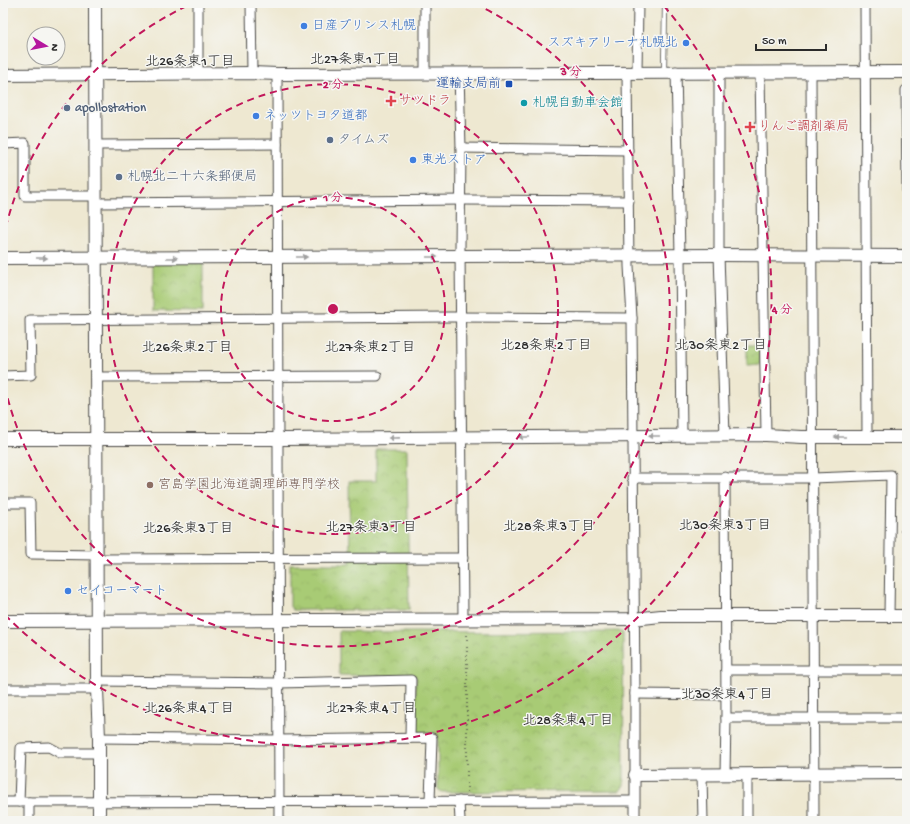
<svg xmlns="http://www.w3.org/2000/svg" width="910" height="824" viewBox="0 0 910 824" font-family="'Gochi Hand','Klee One',sans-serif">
<defs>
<pattern id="park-crowns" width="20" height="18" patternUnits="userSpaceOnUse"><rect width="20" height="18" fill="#a8cb74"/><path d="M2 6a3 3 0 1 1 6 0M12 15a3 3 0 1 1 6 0" fill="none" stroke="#91ae65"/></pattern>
</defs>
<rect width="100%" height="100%" fill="#f6f6f2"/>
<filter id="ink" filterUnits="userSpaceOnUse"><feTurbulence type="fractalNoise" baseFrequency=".025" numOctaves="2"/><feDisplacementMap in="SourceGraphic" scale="8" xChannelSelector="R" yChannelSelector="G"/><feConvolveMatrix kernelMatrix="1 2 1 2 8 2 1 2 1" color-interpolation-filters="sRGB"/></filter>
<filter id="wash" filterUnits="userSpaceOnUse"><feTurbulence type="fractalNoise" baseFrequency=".012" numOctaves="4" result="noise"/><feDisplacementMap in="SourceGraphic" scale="16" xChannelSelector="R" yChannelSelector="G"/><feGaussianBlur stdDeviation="0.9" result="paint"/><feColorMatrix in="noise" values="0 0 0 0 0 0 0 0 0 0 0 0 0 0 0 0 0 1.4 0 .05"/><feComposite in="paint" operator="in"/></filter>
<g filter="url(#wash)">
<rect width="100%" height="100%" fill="#eee8d1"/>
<g fill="url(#park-crowns)" stroke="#6a7b50">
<path d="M153,260H203V312L153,311Z"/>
<path d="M747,345H760V365L747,366Z"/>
<path d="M376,449H407L409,610H293L290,607V564H350L349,481H376Z"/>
<path d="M339,631L403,632L620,631L623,633L624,785L620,791L442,792L438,789V735L419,736L415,731L416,676L339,675Z"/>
</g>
</g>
<g filter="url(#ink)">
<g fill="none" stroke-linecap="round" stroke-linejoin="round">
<g stroke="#484744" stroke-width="6">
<path id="service" d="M664,71L665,3"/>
</g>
<g stroke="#484744" stroke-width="11">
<g id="minor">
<path d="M198,3V73"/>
<path d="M251,3L252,73"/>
<path d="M425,3V73"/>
<path d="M865,3L867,437"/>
<path d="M676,71L680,255L682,436"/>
<path d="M627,72L629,266L632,318L635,694V821"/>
<path d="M637,72L638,3"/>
<path d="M719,72V255L725,436"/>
<path d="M760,72L766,435"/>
<path d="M811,72L814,821"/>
<path d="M459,73L461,148L460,248L463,620"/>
<path d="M277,74L279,821"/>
<path d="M906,90L907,191"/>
<path d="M3,144L25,143V196H96"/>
<path d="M96,145L277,144"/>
<path d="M461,148L628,150"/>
<path d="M96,203L466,200L629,201"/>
<path d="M3,376L31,375L30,320L451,317L632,318"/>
<path d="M97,377L377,376"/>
<path d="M725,477L726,718L725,775"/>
<path d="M632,478H813L891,475L889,616"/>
<path d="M3,503H30L31,554L98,555"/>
<path d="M98,559L463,558"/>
<path d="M726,670H907"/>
<path d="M97,681L279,683L411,680L410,738"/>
<path d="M3,689H97"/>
<path d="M635,694L726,695"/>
<path d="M726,718H907"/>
<path d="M99,738L279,740L432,738L430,801"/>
<path d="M702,775L703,821"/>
<path d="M459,801L460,821"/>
<path d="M3,802L634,801"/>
<path d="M19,802L21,748L49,747L60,753H99"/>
<path d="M29,802V821"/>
<path d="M747,821V775"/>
</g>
</g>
<g stroke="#484744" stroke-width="14">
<g id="tertiary">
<path d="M95,3L97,689L99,738V821"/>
<path d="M3,75L252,73L277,74C487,72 697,72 907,72"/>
<path d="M3,258L719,255L907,256"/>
<path d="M3,439H286L766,435L801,437H907"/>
<path d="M3,621L633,619L661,616H907"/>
<path d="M635,775L907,773"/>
</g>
</g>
<g stroke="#484744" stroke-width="1.5" stroke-dasharray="1 3" stroke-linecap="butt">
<path d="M900,531H907"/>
<path d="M467,792V632"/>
</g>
<use href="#service" stroke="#fff" stroke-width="4.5"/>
<use href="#minor" stroke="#fff" stroke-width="9"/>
<use href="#tertiary" stroke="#fff" stroke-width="12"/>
</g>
<defs><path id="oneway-solid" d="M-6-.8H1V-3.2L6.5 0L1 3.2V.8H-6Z"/></defs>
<g fill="#a0a0a0">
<use href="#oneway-solid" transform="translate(302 257)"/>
<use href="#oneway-solid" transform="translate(432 257)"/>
<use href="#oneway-solid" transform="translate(42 258)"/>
<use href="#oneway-solid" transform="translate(172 258)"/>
<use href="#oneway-solid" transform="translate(654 436) rotate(180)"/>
<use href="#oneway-solid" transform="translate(524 437) rotate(180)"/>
<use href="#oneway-solid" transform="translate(840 437) rotate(180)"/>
<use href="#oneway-solid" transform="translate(394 438) rotate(179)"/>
</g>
</g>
<g fill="none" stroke="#c2185b" stroke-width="2" stroke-dasharray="7 5">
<circle cx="333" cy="309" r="112"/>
<circle cx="333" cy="309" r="225"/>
<path d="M3 239A337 337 0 0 1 191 4M475 4A337 337 0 1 1 3 379"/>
<path d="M664 6A449 449 0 0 1 5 615"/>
</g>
<g fill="#3f7fe0" stroke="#f6f6f2" stroke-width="1.5">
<circle cx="304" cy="26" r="4"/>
<circle cx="686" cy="43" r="4"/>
<circle cx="256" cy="116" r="4"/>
<circle cx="413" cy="160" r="4"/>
<circle cx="68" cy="591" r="4"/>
</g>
<rect fill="#1a4fb4" stroke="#f6f6f2" stroke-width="1.5" x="505" y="80" width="8" height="8" rx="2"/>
<g fill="#e0444e" stroke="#f6f6f2" stroke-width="1.5">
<path d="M389 95h4v4h4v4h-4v4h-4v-4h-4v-4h4z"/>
<path d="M748 121h4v4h4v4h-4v4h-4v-4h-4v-4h4z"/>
</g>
<circle fill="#0f9aa8" stroke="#f6f6f2" stroke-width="1.5" cx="524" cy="103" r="4"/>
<g fill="#5c6f8a" stroke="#f6f6f2" stroke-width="1.5">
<circle cx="67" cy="108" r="4"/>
<circle cx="330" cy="140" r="4"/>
<circle cx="119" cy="177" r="4"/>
</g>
<circle fill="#8d6e63" stroke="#f6f6f2" stroke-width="1.5" cx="150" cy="485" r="4"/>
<g text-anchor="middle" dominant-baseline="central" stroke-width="3" stroke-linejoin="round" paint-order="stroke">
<g font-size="13" fill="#366cbe" stroke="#f6f6f2" text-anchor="start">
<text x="312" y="26">日産プリンス札幌</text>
<text x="678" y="43" text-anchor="end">スズキアリーナ札幌北</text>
<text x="264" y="116">ネッツトヨタ道都</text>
<text x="421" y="160">東光ストア</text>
<text x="76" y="591">セイコーマート</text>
</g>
<g font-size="13" fill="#164399" stroke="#f6f6f2" text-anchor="end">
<text x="501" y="84">運輸支局前</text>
</g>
<g font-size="13" fill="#be3a42" stroke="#f6f6f2" text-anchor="start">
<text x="399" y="101">サツドラ</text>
<text x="758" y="127">りんご調剤薬局</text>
</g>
<g font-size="13" fill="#0d838f" stroke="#f6f6f2" text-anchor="start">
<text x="532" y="103">札幌自動車会館</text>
</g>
<g font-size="13" fill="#4e5e75" stroke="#f6f6f2" text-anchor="start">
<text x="75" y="108">apollostation</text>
<text x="338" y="140">タイムズ</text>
<text x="127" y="177">札幌北二十六条郵便局</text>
</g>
<g font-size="13" fill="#785e54" stroke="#f6f6f2" text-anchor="start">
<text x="158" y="485">宮島学園北海道調理師専門学校</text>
</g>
<g font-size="14" fill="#2b2b2b" stroke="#f6f6f2">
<text x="355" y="60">北27条東1丁目</text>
<text x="190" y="62">北26条東1丁目</text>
<text x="546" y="346">北28条東2丁目</text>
<text x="721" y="346">北30条東2丁目</text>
<text x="187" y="348">北26条東2丁目</text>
<text x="370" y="348">北27条東2丁目</text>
<text x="725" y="526">北30条東3丁目</text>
<text x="549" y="527">北28条東3丁目</text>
<text x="371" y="528">北27条東3丁目</text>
<text x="188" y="529">北26条東3丁目</text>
<text x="727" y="695">北30条東4丁目</text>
<text x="189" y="709">北26条東4丁目</text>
<text x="371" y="709">北27条東4丁目</text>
<text x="568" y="721">北28条東4丁目</text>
</g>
</g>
<circle cx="333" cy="309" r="6" fill="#c2185b" stroke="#f6f6f2" stroke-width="2"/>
<g font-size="12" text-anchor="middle" font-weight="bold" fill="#c2185b" stroke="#f6f6f2" stroke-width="3" stroke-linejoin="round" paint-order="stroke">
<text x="571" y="75">3 分</text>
<text x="333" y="88">2 分</text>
<text x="333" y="201">1 分</text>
<text x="782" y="313">4 分</text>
</g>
<rect width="910" height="824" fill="none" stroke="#f6f6f2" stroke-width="16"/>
<g transform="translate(46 46) rotate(100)"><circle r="19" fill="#f6f6f2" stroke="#a5a5a2"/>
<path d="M0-3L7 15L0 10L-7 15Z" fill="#b5179e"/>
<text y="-6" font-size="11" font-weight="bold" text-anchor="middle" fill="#2b2b2b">N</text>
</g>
<path d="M756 44v6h70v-6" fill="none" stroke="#2b2b2b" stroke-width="2"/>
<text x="762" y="44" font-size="12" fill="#2b2b2b" stroke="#f6f6f2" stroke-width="3" paint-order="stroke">50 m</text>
</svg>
